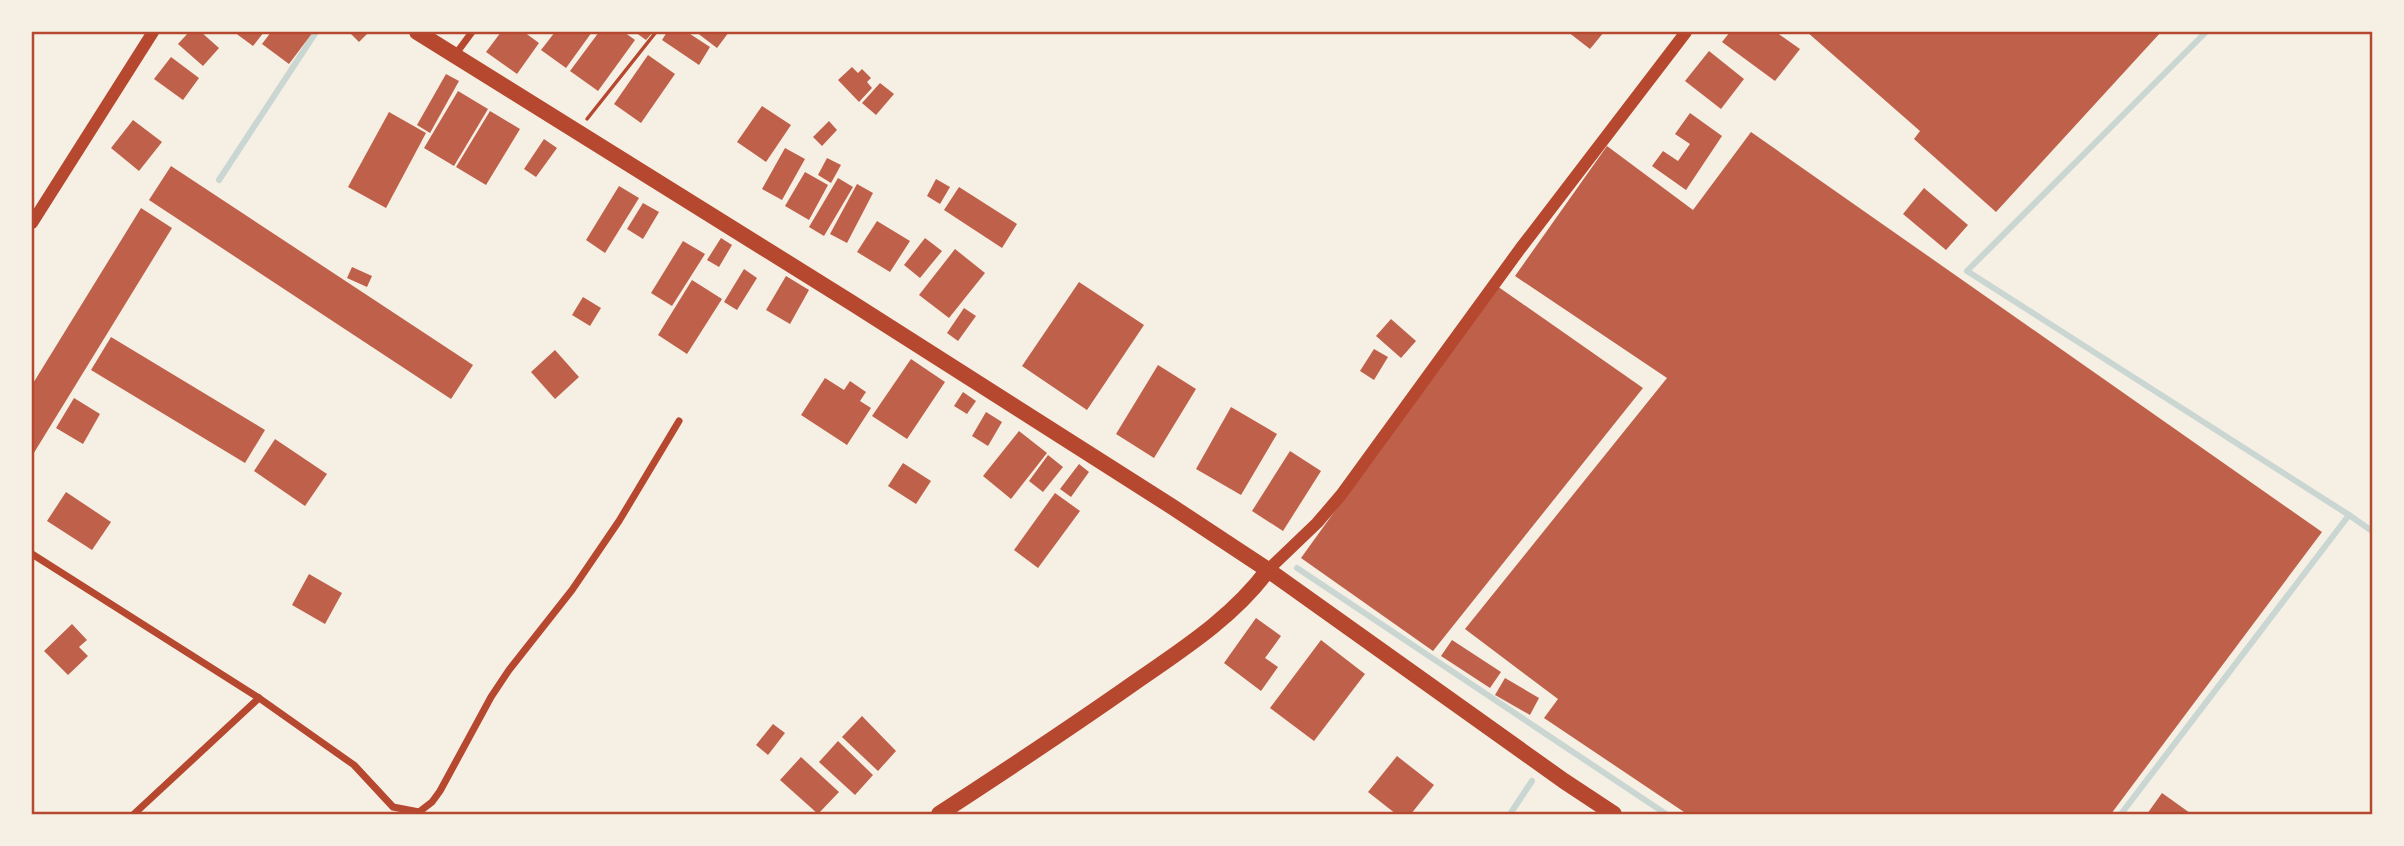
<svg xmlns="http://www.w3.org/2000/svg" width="2404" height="846" viewBox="0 0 2404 846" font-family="Spectral,serif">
<rect width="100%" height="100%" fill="#f6efe4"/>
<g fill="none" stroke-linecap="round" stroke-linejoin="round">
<g stroke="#c9d6d2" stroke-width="6">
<path d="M219,180L316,32"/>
<path d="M2349,515L2372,531"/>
<path d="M1297,568L1666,814"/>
<path d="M1510,814L1532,781"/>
<path d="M2121,814L2349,515L1967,271L2206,32"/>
</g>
</g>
<g fill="#bf614a">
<path d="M189,32H201L219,48L203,66L178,44Z"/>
<path d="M234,32H264L253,46Z"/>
<path d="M271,32H313L289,64L262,44Z"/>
<path d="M352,32H369L359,42L350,33Z"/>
<path d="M501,32H524L539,43L517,74L486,52Z"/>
<path d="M555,32H592L566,68L541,50Z"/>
<path d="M599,32H624L635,40L598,91L570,71Z"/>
<path d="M635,32H653L646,40Z"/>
<path d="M667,32H687L710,47L699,65L662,40Z"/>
<path d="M696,32H729L717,48Z"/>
<path d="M1568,32H1604L1590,49Z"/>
<path d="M1730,32H1776L1800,49L1775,81L1722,42Z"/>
<path d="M1807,32H2161L1996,212L1914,139L1920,131Z"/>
<path d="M1709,51L1744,79L1721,109L1685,81Z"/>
<path d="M648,55L675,74L641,123L614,104Z"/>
<path d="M171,57L199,78L183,100L154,79Z"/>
<path d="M852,67L858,73L862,69L871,78L867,82L872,88L859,102L838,80Z"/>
<path d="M446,74L459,81L430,133L417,125Z"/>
<path d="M880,83L894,94L876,115L862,103Z"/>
<path d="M458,91L488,109L454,166L424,148Z"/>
<path d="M762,106L791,125L766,162L737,142Z"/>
<path d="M490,111L520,129L486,185L456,167Z"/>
<path d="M389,112L426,133L386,208L348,187Z"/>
<path d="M1690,113L1722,136L1686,190L1652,166L1663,151L1678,161L1690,144L1675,134Z"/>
<path d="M133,120L162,142L139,171L111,148Z"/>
<path d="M829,121L837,130L822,146L813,137Z"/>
<path d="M1751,132L2322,532L2111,814H1687L1544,718L1558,699L1465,629L1667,378L1515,276L1607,146L1693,210Z"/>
<path d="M544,139L557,148L536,177L524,169Z"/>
<path d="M785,148L805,159L782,200L762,189Z"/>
<path d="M827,158L841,165L831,183L818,175Z"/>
<path d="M171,166L473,365L451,399L149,200Z"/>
<path d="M805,172L828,185L809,220L785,206Z"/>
<path d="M838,178L853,187L824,236L809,227Z"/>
<path d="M936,179L950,187L940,204L927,196Z"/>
<path d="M857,184L873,193L847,243L830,234Z"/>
<path d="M619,186L639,198L605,253L586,240Z"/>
<path d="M959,187L1017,224L1002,248L944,210Z"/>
<path d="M1924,188L1968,225L1946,250L1903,214Z"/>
<path d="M643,203L659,212L643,239L627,229Z"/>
<path d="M141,208L172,228L32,456V385Z"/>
<path d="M877,221L910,241L890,272L857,252Z"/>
<path d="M721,238L732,245L719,267L707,260Z"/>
<path d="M925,238L942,251L920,278L904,265Z"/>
<path d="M683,241L705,254L672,306L651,293Z"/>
<path d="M955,249L985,273L949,318L919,295Z"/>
<path d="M352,267L372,276L367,287L347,278Z"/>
<path d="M744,269L757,278L737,310L724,302Z"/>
<path d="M786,276L809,290L790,324L766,310Z"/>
<path d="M692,280L722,299L687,354L658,335Z"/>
<path d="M1079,282L1144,325L1087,410L1022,366Z"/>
<path d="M1497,286L1643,388L1433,651L1301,558Z"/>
<path d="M583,297L601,308L590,326L572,315Z"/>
<path d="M964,308L976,316L958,341L947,333Z"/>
<path d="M1391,319L1416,341L1401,358L1376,336Z"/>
<path d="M111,337L265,430L245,463L91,370Z"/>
<path d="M1374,349L1388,357L1374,380L1360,371Z"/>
<path d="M555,350L579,377L555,399L531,372Z"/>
<path d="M911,359L945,382L907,439L872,416Z"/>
<path d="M1158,365L1196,389L1154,458L1116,434Z"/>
<path d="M825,378L844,390L850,381L866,392L860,401L871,408L847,445L801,415Z"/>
<path d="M963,392L976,401L967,414L954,406Z"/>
<path d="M74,398L100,414L83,444L56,428Z"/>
<path d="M1231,407L1277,434L1241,495L1196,469Z"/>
<path d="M986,412L1002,422L988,446L972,436Z"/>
<path d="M1019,431L1047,453L1011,499L983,476Z"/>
<path d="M275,439L327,474L305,506L254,471Z"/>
<path d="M1290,451L1321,471L1283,531L1252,511Z"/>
<path d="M1048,455L1063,467L1043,492L1029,481Z"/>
<path d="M903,463L931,481L916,504L888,486Z"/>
<path d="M1079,464L1089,472L1071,497L1060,489Z"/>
<path d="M66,492L111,522L92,550L47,521Z"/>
<path d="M1055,493L1080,511L1038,568L1014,550Z"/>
<path d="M309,574L342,593L325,624L292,605Z"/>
<path d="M1256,618L1281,636L1265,658L1278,667L1261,691L1224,663Z"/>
<path d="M72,624L87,640L79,647L88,656L68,675L44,651Z"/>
<path d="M1321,640L1365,674L1314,741L1270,708Z"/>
<path d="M1452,640L1501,672L1490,688L1441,656Z"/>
<path d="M1505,678L1539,698L1530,715L1495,695Z"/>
<path d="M862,716L896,751L878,771L842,737Z"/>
<path d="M773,724L785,733L768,755L756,745Z"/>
<path d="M838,741L873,775L855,795L819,762Z"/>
<path d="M1397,756L1434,785L1411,814H1396L1368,792Z"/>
<path d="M801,757L839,792L818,814L780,780Z"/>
<path d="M2162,793L2190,813L2189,814H2147Z"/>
</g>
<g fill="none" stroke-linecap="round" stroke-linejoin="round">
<path stroke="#b5482f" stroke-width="3.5" d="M587,119L656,32"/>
<g stroke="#b5482f" stroke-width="7">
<path d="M455,55L472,32"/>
<path d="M32,554L259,698L354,765L393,807L419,812L432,802L440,791L491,697L509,670L572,590L619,521L679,421"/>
<path d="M134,814L259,698"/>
</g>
<g stroke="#b5482f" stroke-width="12">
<path d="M32,223L153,32"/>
<path d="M1268,570L1317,523L1341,495L1520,249L1686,32"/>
</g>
<path stroke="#b5482f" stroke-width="16" d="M939,814C1005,771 1070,728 1134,683C1183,649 1232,618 1268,570"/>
<path stroke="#b5482f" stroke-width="16" d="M417,32L852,303L1171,506L1268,570L1564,781L1614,814"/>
</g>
<rect width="2404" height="846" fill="none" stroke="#f6efe4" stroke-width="66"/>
<rect x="33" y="33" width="2338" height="780" fill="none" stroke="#b5482f" stroke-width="2.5"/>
</svg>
